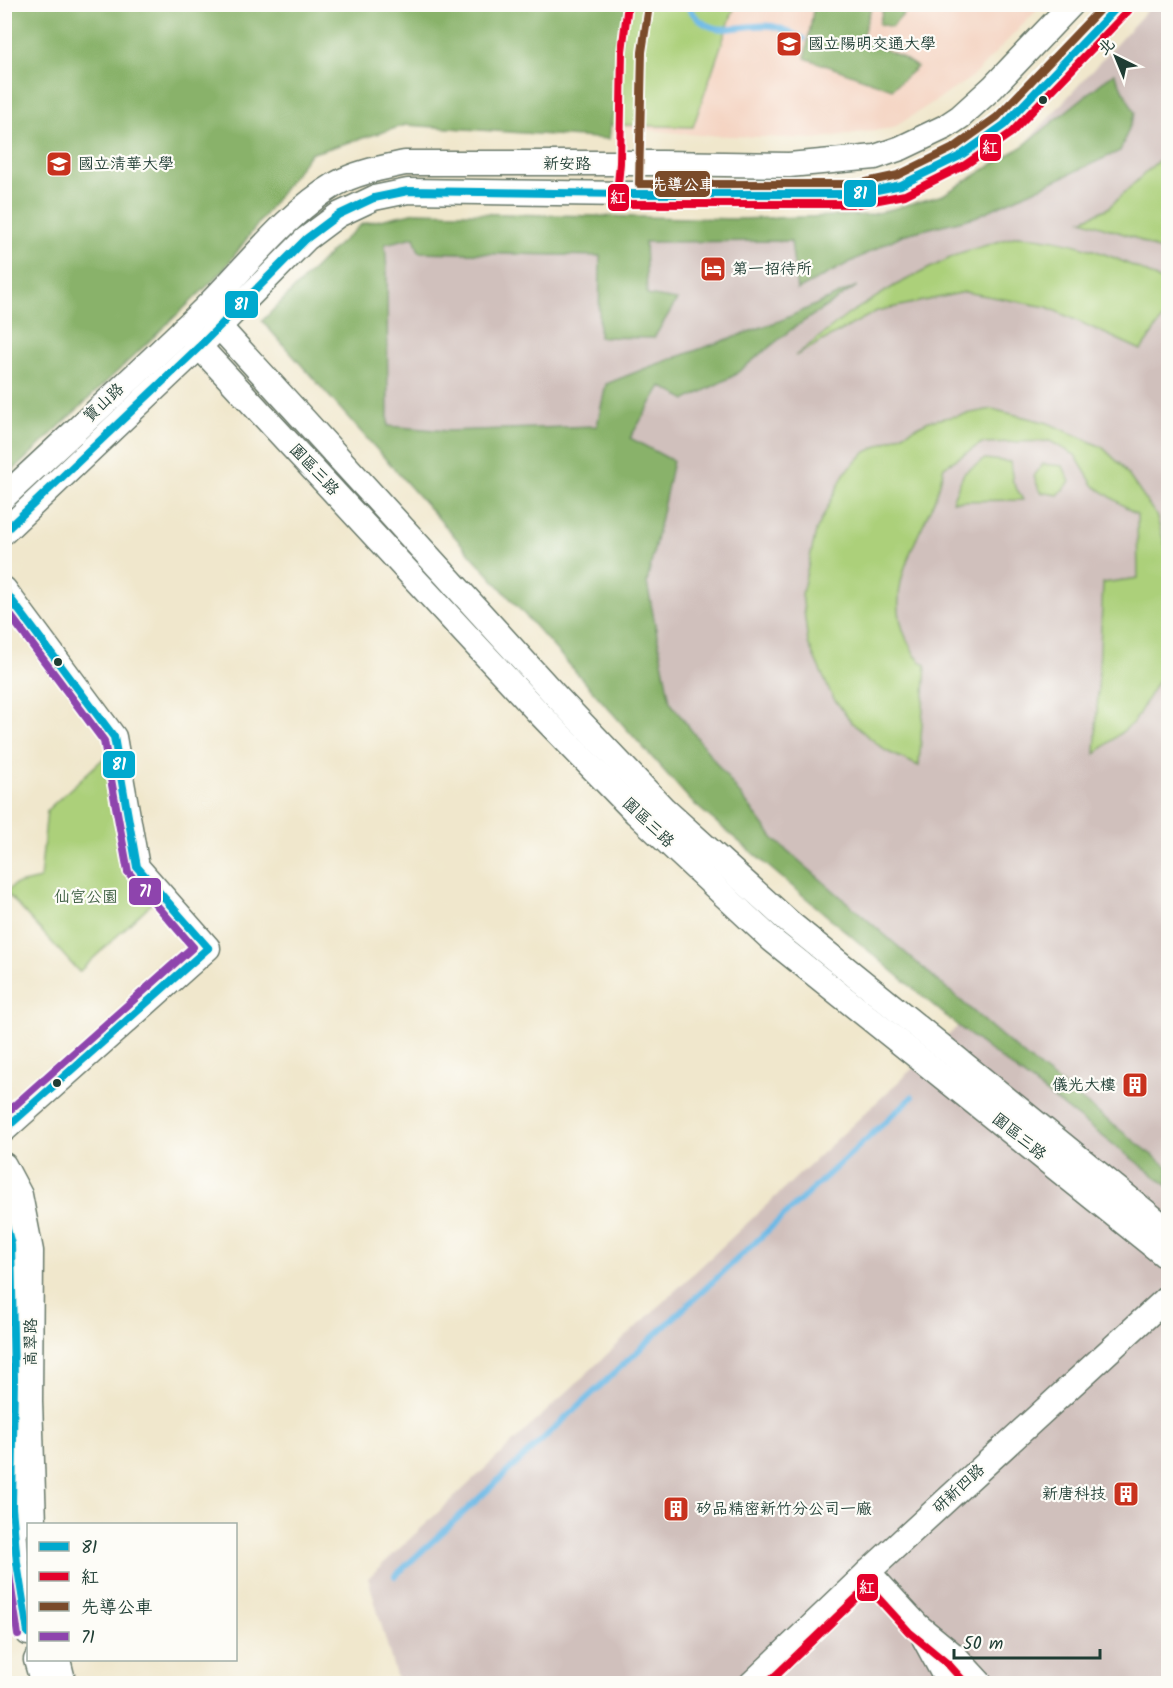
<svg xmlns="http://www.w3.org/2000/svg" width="1173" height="1688" viewBox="0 0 1173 1688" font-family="Kalam,'LXGW WenKai TC',sans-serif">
<rect width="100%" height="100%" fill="#fdfcf7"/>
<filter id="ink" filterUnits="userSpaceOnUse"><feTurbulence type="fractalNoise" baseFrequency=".0167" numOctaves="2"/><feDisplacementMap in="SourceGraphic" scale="12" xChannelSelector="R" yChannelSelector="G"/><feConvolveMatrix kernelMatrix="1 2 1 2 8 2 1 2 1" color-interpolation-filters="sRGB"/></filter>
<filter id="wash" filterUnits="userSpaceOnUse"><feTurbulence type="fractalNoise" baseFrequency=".008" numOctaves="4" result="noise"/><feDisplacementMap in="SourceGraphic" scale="24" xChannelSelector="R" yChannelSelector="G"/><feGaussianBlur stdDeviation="1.35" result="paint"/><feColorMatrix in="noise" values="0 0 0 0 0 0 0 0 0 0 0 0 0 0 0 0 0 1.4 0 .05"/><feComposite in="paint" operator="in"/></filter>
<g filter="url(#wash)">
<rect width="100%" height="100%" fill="#f0e7cc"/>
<path fill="#f4d3c1" d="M527,5H1042L971,78L893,128L814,139L699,135L592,124Z"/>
<path fill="#d0c0bc" d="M1152,5H1168V1683H398L368,1578L958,1026L692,802L262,321L339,244L362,224L416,212L737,219L870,215L943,195L1023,146Z"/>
<g fill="#acd07a" stroke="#668657" stroke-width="1.5">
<path d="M527,5H735L693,127L592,124Z"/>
<path d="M1161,158L1168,171V255L1133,237L1082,220L1108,208Z"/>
<path d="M1017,236C1069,237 1124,258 1168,285V311L1141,350L1047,307L965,292L877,311L795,356L850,313L896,285L960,253Z"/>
<path d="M992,409L1048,423L1102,447L1122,466L1156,515L1168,555V651L1164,670L1134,722L1095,754L1103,583L1138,578L1137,515L1093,485L1075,455L1050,441L982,443L944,467C941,479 938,492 933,503C914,547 884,591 907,640C913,651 915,659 926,665L919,766L886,751L852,723L832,696L808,643L802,594L816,531L844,474L864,453L929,421Z"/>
<path d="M985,459L1010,462L1013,482L1023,500L952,501L964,473Z"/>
<path d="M1043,464L1063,466L1070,482L1058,495L1040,492L1034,476Z"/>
<path d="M106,756L156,899L79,972L6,892L14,885L40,879L47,810Z"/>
</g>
<g fill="#89b26a" stroke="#54784f" stroke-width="1.5">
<path d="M5,4H626V5L609,139L406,125L310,154L222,272L5,478Z"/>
<path d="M814,5H872L861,40L900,56L917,67L892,89L805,58Z"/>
<path d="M884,5H901L907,10L892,27L879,24Z"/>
<path d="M1114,73L1135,113L1120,151L975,217L902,235L797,290L791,241L645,242L647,295L677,300L654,338L599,337L600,256L419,252L414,237L385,244L387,271L388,426L447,431L597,426L606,384L649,367L782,320L857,286L792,329L733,376L686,400L661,386L630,438L673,461L647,583L670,702L774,839L1027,1058L1168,1167V1186L958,1026L692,802L262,321L339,244L362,224L416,212L737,219L870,215L943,195L1023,146Z"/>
</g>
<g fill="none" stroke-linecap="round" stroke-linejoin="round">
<g stroke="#6cb9e6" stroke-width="6">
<path d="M686,4C712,45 736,22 772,26C784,28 793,34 803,39"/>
<path d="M395,1576L912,1097"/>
</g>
</g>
</g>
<g filter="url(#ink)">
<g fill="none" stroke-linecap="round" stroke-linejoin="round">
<g stroke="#687869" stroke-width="27">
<g id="minor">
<path d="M204,310L555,695L664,809L790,923L1168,1230"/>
<path d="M183,329L537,711L636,813L772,940L1168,1258"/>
<path d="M4,497C71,434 139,373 204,309C247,267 284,215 336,184C357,172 382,168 405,163H662L789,165L875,157L901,148L945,127L960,117L993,87L1072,4"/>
<path d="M4,532L199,347L306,239L338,215L374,198L408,191L627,194H858L901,185L960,156L1004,125L1120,4"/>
<path d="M4,589L114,737L137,867L208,948L4,1130"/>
<path d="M4,1165L20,1195L31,1251L30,1401L34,1524"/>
<path d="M4,1216L11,1244L14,1378L12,1507L17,1563L28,1633"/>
<path d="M868,1572L917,1625L956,1657L981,1684"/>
<path d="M924,1638L949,1684"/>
<path d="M36,1660L43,1684"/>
<path d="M58,1660L64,1684"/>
<path d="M751,1684L868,1572L1168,1297"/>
</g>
</g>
<use href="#minor" stroke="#fff" stroke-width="24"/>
<g stroke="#fdfcf7" stroke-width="12">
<g id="bus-1">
<path d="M4,532L199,347L306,239L338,215L374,198L408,191L627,194H858L901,185L960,156L1004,125L1120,4"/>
<path d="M4,590L114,737L137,867L208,948"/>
<path d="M4,1130L208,948"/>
<path d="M4,1218L11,1244L14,1378L12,1507L17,1563L28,1633"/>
</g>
</g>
<g stroke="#fdfcf7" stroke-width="12">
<g id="bus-2">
<path d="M628,4L622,51L620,163L617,194L620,201L627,204H858L905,195L965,165L1011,133L1128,11"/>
<path d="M767,1684L868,1587L909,1632L949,1665L966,1684"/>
</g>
</g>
<g stroke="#fdfcf7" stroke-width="12">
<path id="bus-3" d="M649,6L642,52L639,184H857L898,175L955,147L997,117L1105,4"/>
</g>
<g stroke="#fdfcf7" stroke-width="12">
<g id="bus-4">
<path d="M4,607L104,741L128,872L193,947L4,1115"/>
<path d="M4,1541L18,1635"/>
</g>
</g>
<use href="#bus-1" stroke="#00a9ce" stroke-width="8"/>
<use href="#bus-2" stroke="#e4002b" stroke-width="8"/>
<use href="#bus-3" stroke="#7a4b2a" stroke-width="8"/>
<use href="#bus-4" stroke="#8e44ad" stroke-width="8"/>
</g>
</g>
<defs>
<g id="university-square" transform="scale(1.35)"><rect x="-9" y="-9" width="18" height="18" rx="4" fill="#c8321e" stroke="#fdfcf7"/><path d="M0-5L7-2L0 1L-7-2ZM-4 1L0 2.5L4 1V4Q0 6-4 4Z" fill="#fff"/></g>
<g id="hotel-square" transform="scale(1.35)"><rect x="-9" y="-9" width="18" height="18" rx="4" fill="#c8321e" stroke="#fdfcf7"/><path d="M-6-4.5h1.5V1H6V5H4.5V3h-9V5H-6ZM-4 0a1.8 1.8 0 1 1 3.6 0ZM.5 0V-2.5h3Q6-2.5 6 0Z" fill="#fff"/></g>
<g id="building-square" transform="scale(1.35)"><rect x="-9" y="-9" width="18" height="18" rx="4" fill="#c8321e" stroke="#fdfcf7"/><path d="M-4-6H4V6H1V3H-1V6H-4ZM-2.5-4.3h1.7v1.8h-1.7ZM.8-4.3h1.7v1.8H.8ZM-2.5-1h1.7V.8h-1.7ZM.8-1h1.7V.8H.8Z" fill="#fff"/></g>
</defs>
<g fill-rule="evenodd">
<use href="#university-square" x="789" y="44"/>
<use href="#university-square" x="59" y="164"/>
<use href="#hotel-square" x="713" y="269"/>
<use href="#building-square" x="1135" y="1085"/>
<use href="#building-square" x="1126" y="1494"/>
<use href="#building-square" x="676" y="1509"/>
</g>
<g fill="#1f3d34" stroke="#fdfcf7" stroke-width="2">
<circle cx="1043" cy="100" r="5"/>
<circle cx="58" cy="662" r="5"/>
<circle cx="57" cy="1083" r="5"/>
</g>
<g text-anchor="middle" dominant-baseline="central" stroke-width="4.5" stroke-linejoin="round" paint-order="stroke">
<g font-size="16" fill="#1f3d34" stroke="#fdfcf7" text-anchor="start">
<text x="808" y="44">國立陽明交通大學</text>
<text x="78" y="164">國立清華大學</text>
<text x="732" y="269">第一招待所</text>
<text x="1116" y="1085" text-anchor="end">儀光大樓</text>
<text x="1106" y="1494" text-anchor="end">新唐科技</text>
<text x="696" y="1509">矽品精密新竹分公司一廠</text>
</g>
<g font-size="16" fill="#1f3d34" stroke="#fdfcf7">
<text x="567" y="164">新安路</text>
<text transform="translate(104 403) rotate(-43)">寶山路</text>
<text transform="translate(314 470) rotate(47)">園區三路</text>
<text transform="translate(648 823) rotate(44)">園區三路</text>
<text transform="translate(1019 1137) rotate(39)">園區三路</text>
<text transform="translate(31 1342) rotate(-90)">高翠路</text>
<text transform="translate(959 1489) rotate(-43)">研新四路</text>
</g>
<g font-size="16" fill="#426246" stroke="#fdfcf7">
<text x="86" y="897">仙宮公園</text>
</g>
</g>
<g stroke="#fdfcf7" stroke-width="2">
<rect x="979" y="133" width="23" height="29" rx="6" fill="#e4002b"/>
<rect x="654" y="170" width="57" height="28" rx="6" fill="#7a4b2a"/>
<rect x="843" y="179" width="34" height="29" rx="6" fill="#00a9ce"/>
<rect x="607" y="183" width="23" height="29" rx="6" fill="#e4002b"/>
<rect x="224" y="290" width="35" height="29" rx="6" fill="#00a9ce"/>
<rect x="102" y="750" width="34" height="29" rx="6" fill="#00a9ce"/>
<rect x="128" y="877" width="34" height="29" rx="6" fill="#8e44ad"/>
<rect x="856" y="1573" width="23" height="29" rx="6" fill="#e4002b"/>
</g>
<g font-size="16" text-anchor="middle" font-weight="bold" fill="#fff">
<text x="990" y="153">紅</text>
<text x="683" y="190">先導公車</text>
<text x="860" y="199">81</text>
<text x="618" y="203">紅</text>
<text x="241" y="310">81</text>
<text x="119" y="770">81</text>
<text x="145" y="897">71</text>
<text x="867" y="1593">紅</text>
</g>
<rect width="1173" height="1688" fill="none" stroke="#fdfcf7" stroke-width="24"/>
<rect x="27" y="1523" width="210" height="138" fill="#fdfcf7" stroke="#a4b0a9" stroke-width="1.5"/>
<rect x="39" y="1542" width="30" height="9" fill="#00a9ce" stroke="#a4b0a9" stroke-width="1.5"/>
<text x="81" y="1553" font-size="18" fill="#1f3d34">81</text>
<rect x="39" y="1572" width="30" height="9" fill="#e4002b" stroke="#a4b0a9" stroke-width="1.5"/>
<text x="81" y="1583" font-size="18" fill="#1f3d34">紅</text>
<rect x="39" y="1602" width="30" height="9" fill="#7a4b2a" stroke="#a4b0a9" stroke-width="1.5"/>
<text x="81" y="1613" font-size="18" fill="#1f3d34">先導公車</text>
<rect x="39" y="1632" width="30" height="9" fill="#8e44ad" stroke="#a4b0a9" stroke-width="1.5"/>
<text x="81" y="1643" font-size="18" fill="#1f3d34">71</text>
<g transform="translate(1116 57) rotate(317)" stroke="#fdfcf7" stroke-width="4.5" paint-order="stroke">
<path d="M0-4.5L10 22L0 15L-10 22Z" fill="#1f3d34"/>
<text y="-9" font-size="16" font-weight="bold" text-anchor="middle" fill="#1f3d34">北</text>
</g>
<path d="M954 1649v9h146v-9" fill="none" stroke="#1f3d34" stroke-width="3"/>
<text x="963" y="1649" font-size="18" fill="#1f3d34" stroke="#fdfcf7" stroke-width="4.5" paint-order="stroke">50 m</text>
</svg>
